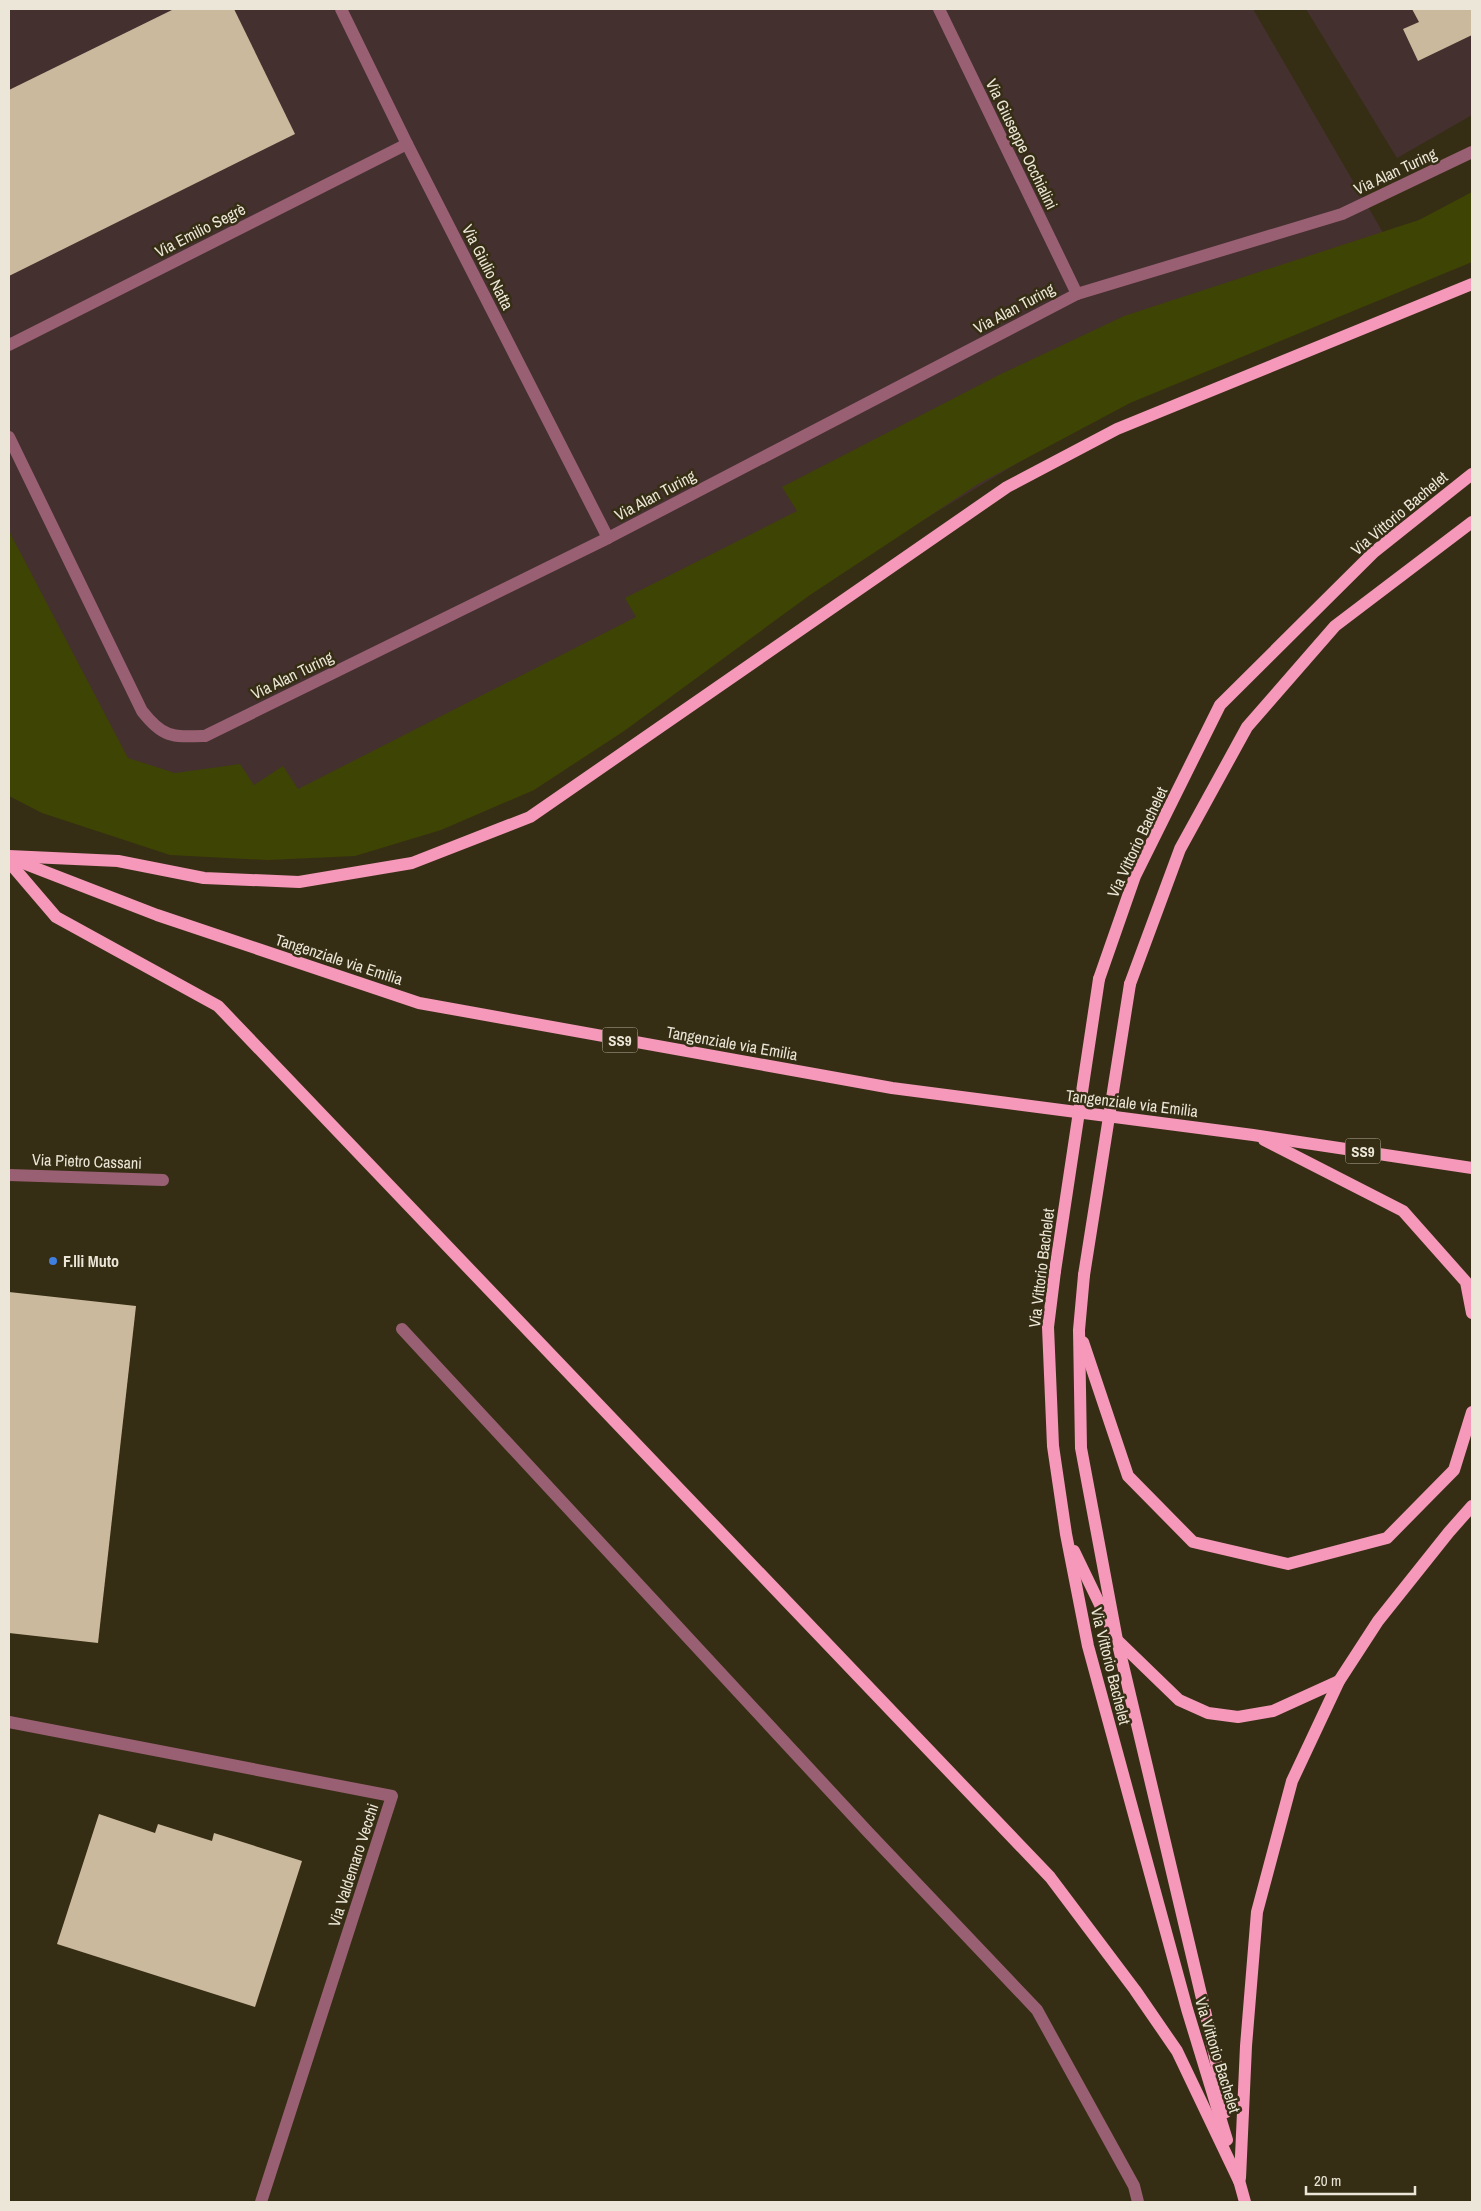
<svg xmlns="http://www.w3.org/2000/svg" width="1481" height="2211" viewBox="0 0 1481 2211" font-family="'Archivo Narrow',sans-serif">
<rect width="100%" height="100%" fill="#362e14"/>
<g fill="#44302f">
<path d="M9,9H1253L1396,255L1127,397L607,711L234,829L9,712Z"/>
<path d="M1306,9H1472V115L1397,158Z"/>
</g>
<path fill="#3e4404" d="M1472,192V262L1130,403L978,484L810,595L624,731L534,790L441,830L355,856L268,860L170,855L42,813L9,796V531L128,758L175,773L240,764L254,785L283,766L298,789L636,617L625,598L797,511L782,487L999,375L1124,316L1419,220Z"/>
<g fill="#cbb99e">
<path d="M174,9H234L295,134L9,276V90Z"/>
<path d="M1412,9H1472V35L1418,61L1403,29L1419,22Z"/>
<path d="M9,1292L136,1306L98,1643L9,1633Z"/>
<path d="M99,1814L155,1833L158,1824L212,1841L214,1833L302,1861L255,2007L57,1944Z"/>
</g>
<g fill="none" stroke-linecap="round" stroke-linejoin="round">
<g stroke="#996074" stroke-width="12">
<path d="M341,9L407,144L608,538"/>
<path d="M939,9L1077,294"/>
<path d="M9,345L407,144"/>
<path d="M9,437L142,711C163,738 172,737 205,736L608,538L1077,294L1342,214L1472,152"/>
<path d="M9,1175L163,1180"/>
<path d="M402,1329L868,1832L1037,2010L1134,2186L1138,2202"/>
<path d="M9,1722L392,1796L261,2202"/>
</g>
<g stroke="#f598b9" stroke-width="12">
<path d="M9,856L118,861L204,878L299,882L412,863L530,817L1007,487L1117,429L1472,284"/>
<path d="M15,860L157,915L419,1003L892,1088L1253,1135L1472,1168"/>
<path d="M9,862L56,917L218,1006L1050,1877L1135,1990L1177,2051L1239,2181"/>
<path d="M1099,979L1135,876L1220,705L1374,552L1472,474"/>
<path d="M1130,984L1180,849L1247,727L1335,626L1472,522"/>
<path d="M1264,1140L1403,1211L1466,1282L1472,1313"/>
<path d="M1055,1271L1048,1327L1053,1446L1066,1534L1088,1646L1187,2009L1227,2140"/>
<path d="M1084,1275L1079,1330L1081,1448L1117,1640L1209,2028L1226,2112"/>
<path d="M1083,1342L1128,1476L1193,1542L1288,1564L1387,1538L1454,1470L1472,1412"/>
<path d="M1074,1551L1117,1640L1179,1700L1208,1713L1238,1717L1273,1711L1339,1681"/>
<path d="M1237,2173L1245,2202"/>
<path d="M1240,2178L1246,2046L1257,1912L1292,1781L1339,1681L1378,1621L1449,1532L1472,1506"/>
</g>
<g stroke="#f598b9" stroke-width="12">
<path d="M1055,1271L1099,979"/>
<path d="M1084,1275L1130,984"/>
</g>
</g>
<circle fill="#3f7fe0" stroke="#362e14" stroke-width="2" cx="53" cy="1261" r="5"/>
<g text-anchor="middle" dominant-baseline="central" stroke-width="5" stroke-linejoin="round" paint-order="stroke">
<g fill="#362e14" stroke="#b5af9c" stroke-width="1">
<rect x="602.5" y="1027.5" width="35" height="25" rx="4"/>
<rect x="1345.5" y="1138.5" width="35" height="25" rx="4"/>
</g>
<g font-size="15" font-weight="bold" fill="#ebe6d7">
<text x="620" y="1040">SS9</text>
<text x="1363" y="1151">SS9</text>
</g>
<g font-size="16" fill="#ebe6d7" stroke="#362e14">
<text transform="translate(1022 144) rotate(64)">Via Giuseppe Occhialini</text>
<text transform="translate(1395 171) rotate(-25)">Via Alan Turing</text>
<text transform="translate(200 230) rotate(-27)">Via Emilio Segrè</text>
<text transform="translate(488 267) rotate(63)">Via Giulio Natta</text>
<text transform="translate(1014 308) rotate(-28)">Via Alan Turing</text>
<text transform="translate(655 495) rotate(-28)">Via Alan Turing</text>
<text transform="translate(1399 513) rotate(-40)">Via Vittorio Bachelet</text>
<text transform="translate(292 675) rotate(-26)">Via Alan Turing</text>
<text transform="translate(1137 842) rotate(-65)">Via Vittorio Bachelet</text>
<text transform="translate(339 959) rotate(18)">Tangenziale via Emilia</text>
<text transform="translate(732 1043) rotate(10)">Tangenziale via Emilia</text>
<text transform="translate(1132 1103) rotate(7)">Tangenziale via Emilia</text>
<text transform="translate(87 1161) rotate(2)">Via Pietro Cassani</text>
<text transform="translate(1041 1268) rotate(-83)">Via Vittorio Bachelet</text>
<text transform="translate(1111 1666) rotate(76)">Via Vittorio Bachelet</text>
<text transform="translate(353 1865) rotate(-72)">Via Valdemaro Vecchi</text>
<text transform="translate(1218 2055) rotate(73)">Via Vittorio Bachelet</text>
</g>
<g font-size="16" font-weight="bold" fill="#ebe6d7" stroke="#362e14" text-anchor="start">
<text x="63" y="1261">F.lli Muto</text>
</g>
</g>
<rect width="1481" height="2211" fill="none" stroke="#ebe6d7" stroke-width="20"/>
<path d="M1306 2186v8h109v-8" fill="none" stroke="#ebe6d7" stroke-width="2.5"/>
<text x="1314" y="2186" font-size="15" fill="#ebe6d7" stroke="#362e14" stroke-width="4" paint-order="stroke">20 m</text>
</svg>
